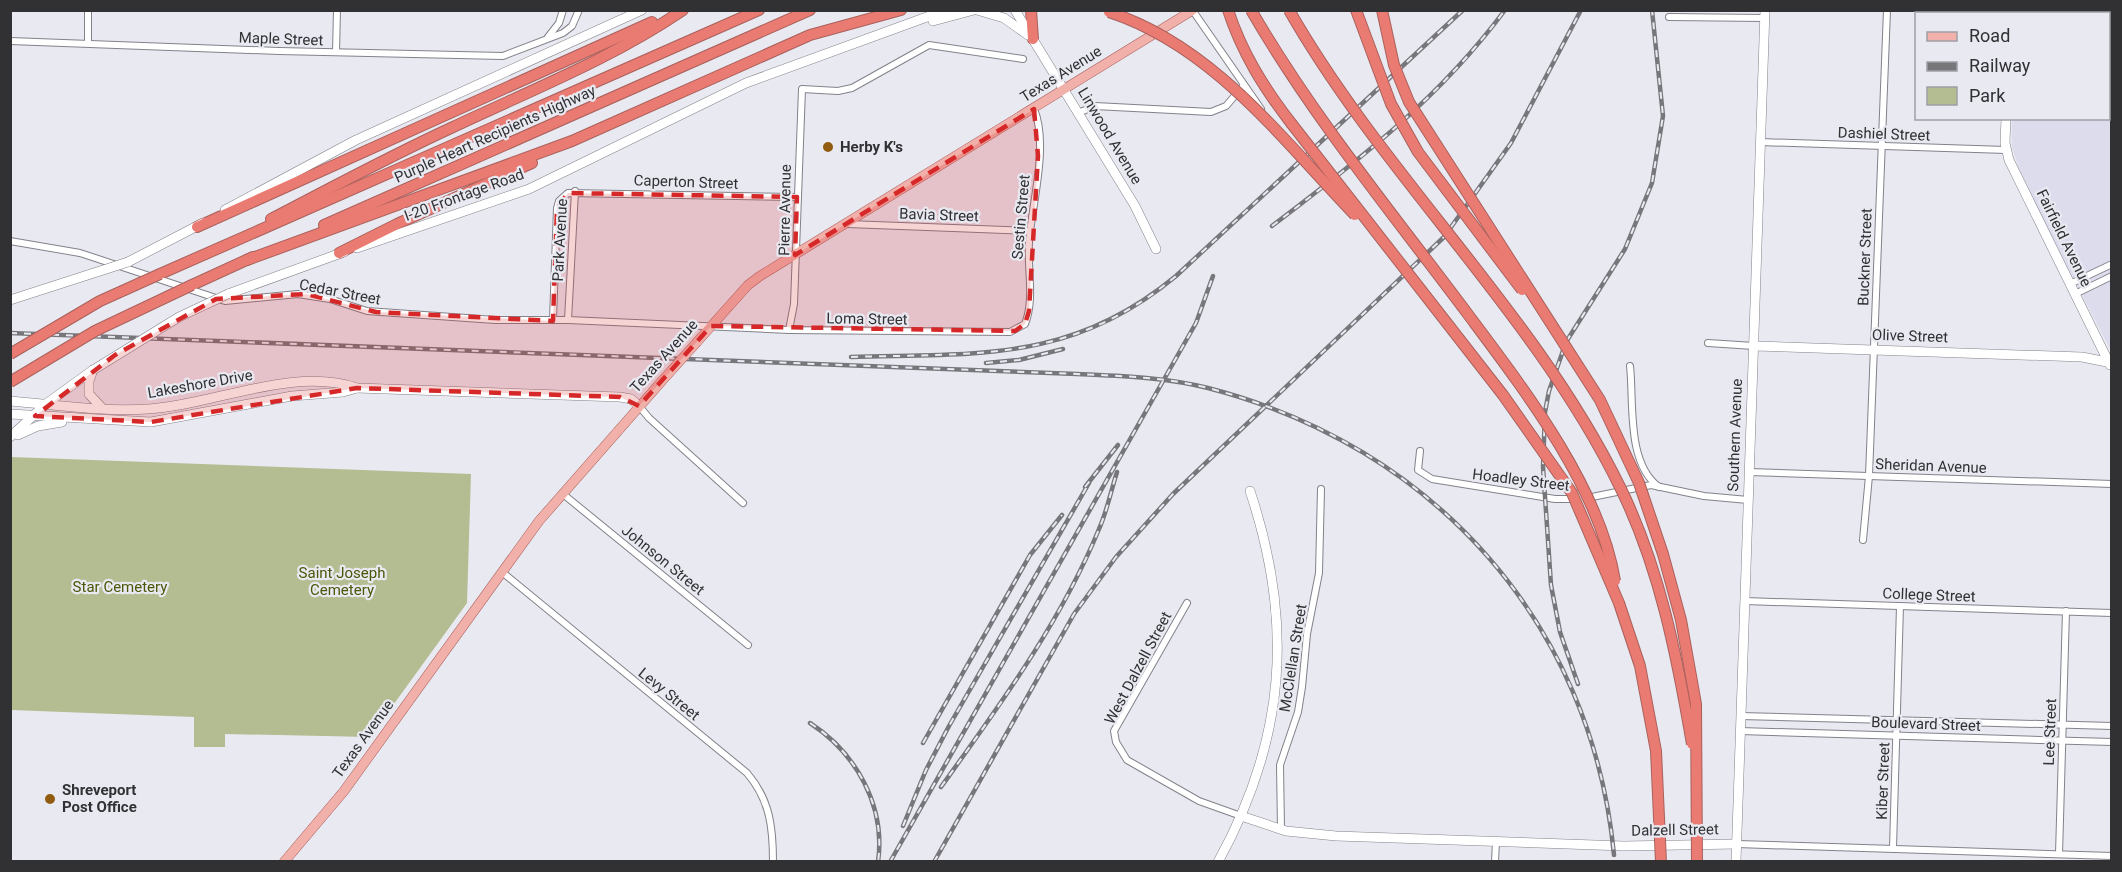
<svg xmlns="http://www.w3.org/2000/svg" width="2122" height="872" viewBox="0 0 2122 872" font-family="Roboto,sans-serif">
<rect width="100%" height="100%" fill="#e9e9f2"/>
<path fill="#dcdced" d="M2016,11H2111V351L2041,216L2018,166L2012,146V119L2108,118V14H2016Z"/>
<path fill="#b3bd91" d="M11,457L471,474L467,603L370,737L225,734V747H194V717L11,710Z"/>
<g fill="none" stroke-linecap="round" stroke-linejoin="round">
<g stroke="#82828a" stroke-width="8">
<g id="street">
<path d="M1193,11L1261,109"/>
<path d="M1669,17L1765,18"/>
<path d="M548,37L559,23L563,10"/>
<path d="M10,41L279,51L503,56L563,33L572,26L579,10"/>
<path d="M88,43V10"/>
<path d="M336,52L337,10"/>
<path d="M1078,113L1095,106L1211,112L1226,106L1244,85"/>
<path d="M1760,142L2006,150"/>
<path d="M848,224L1030,231"/>
<path d="M10,241L80,253L225,301L298,294L330,299L367,311L495,320H568L789,330L1010,332L1025,324C1035,299 1027,268 1029,242C1032,203 1049,145 1034,109"/>
<path d="M2070,284L2112,264"/>
<path d="M2075,294L2112,276"/>
<path d="M553,320L557,208L559,201L568,193L797,197"/>
<path d="M568,320L575,191"/>
<path d="M789,330L794,304L802,89L838,91L852,88L929,45L1023,59"/>
<path d="M1708,343L1754,346"/>
<path d="M1630,366C1634,401 1626,463 1659,487"/>
<path d="M639,406L649,418L743,503"/>
<path d="M1420,451L1418,470L1432,479L1555,499H1576"/>
<path d="M1749,472L2112,484"/>
<path d="M563,494L748,645"/>
<path d="M1587,498L1651,485L1704,496L1748,500"/>
<path d="M1863,540L1869,476L1887,10"/>
<path d="M502,572L747,773C770,800 773,827 773,862"/>
<path d="M1745,601L2112,613"/>
<path d="M1187,603L1114,731L1116,742L1127,760L1199,801L1241,816"/>
<path d="M1740,716L2112,726"/>
<path d="M1740,731L2112,742"/>
<path d="M1281,829L1280,765L1298,712L1302,687L1307,634L1319,573L1321,489"/>
<path d="M1737,844L2112,856"/>
<path d="M1893,848L1900,606"/>
<path d="M2059,854L2066,611"/>
<path d="M1495,862L1496,841"/>
</g>
</g>
<g stroke="#82828a" stroke-width="10">
<g id="secondary">
<path d="M977,10L1004,18L1028,35"/>
<path d="M1015,10L1135,206L1156,249"/>
<path d="M2010,14V10"/>
<path d="M933,21L974,10"/>
<path d="M2006,118L2005,143L2009,160L2110,365"/>
<path d="M225,210L356,140L642,10"/>
<path d="M357,248L529,189L746,83L946,10"/>
<path d="M128,262L203,223"/>
<path d="M228,294L344,252"/>
<path d="M1754,346L2082,357L2112,363"/>
<path d="M93,370L89,381V394L101,407"/>
<path d="M10,401C56,405 103,412 148,409C214,405 293,366 357,388L620,397L631,399L639,406"/>
<path d="M10,414L151,422L292,396L343,392L357,388"/>
<path d="M18,435L38,426L62,422"/>
<path d="M10,437L46,404L93,370"/>
<path d="M1241,816L1286,831L1336,836L1624,846L1737,844"/>
<path d="M1218,862C1286,739 1294,623 1250,491"/>
<path d="M1736,862L1765,10"/>
</g>
</g>
<g stroke="#a9615c" stroke-width="10">
<g id="primary">
<path d="M697,342L748,285L760,276L1193,10"/>
<path d="M284,862L344,791L539,521L661,382"/>
</g>
</g>
<g stroke="#a9615c" stroke-width="12">
<g id="highway">
<path d="M1031,10L1033,39"/>
<path d="M1228,10C1242,53 1264,88 1291,123"/>
<path d="M271,219C331,188 390,156 451,128C529,91 611,59 683,10"/>
<path d="M324,225L810,10"/>
<path d="M197,227L652,22"/>
<path d="M339,253L397,224L532,163"/>
<path d="M247,260L572,141L810,35L901,10"/>
<path d="M160,274L759,10"/>
<path d="M192,285L253,257"/>
</g>
</g>
<use href="#street" stroke="#fff" stroke-width="6"/>
<use href="#secondary" stroke="#fff" stroke-width="9"/>
<use href="#primary" stroke="#f2b0aa" stroke-width="9"/>
<use href="#highway" stroke="#ea7b72" stroke-width="10"/>
<g stroke="#76767b" stroke-width="4.5">
<g id="rail">
<path d="M1272,226C1360,159 1438,100 1505,10"/>
<path d="M10,333L1077,374C1121,376 1165,377 1208,388C1433,446 1592,622 1614,855"/>
<path d="M851,357C978,353 1071,363 1176,276L1463,10"/>
<path d="M986,363L1019,360L1063,349"/>
<path d="M1085,487L1118,445"/>
<path d="M1578,684L1560,632L1551,585L1543,467L1545,412L1549,391L1566,342L1625,249L1652,183L1663,116L1652,10"/>
<path d="M810,723C856,753 886,806 878,862"/>
<path d="M923,743L1030,555L1062,515"/>
<path d="M941,787C999,706 1061,622 1099,529C1107,511 1111,491 1117,472"/>
<path d="M903,826L926,770L949,726L1089,483"/>
<path d="M890,862L1196,323L1213,276"/>
<path d="M934,862L1074,614L1116,557L1173,494L1444,237L1511,143L1581,10"/>
</g>
</g>
<use href="#rail" stroke="#e9e9f2" stroke-width="2" stroke-dasharray="7" stroke-linecap="butt"/>
<g stroke="#82828a" stroke-width="10" stroke-linecap="butt">
<g id="secondary-bridge">
<path d="M10,300L128,262"/>
<path d="M93,370L179,317L228,294"/>
</g>
</g>
<g stroke="#a9615c" stroke-width="10" stroke-linecap="butt">
<path id="primary-bridge" d="M661,382L697,342"/>
</g>
<g stroke="#a9615c" stroke-width="12" stroke-linecap="butt">
<g id="highway-bridge">
<path d="M1251,10C1313,117 1393,214 1467,313C1523,388 1600,487 1615,581"/>
<path d="M1289,10C1385,178 1535,313 1620,487C1660,568 1677,657 1692,744"/>
<path d="M1356,10L1391,104L1418,152L1522,290"/>
<path d="M1382,10L1394,65L1409,102L1600,400L1639,483L1663,554L1681,620L1696,704L1697,862"/>
<path d="M1109,12C1213,46 1281,138 1355,215"/>
<path d="M1291,123L1503,395L1572,493L1619,603L1640,666L1656,751L1661,862"/>
<path d="M10,354L100,301L160,274"/>
<path d="M10,382L95,331L192,285"/>
</g>
</g>
<use href="#secondary-bridge" stroke="#fff" stroke-width="9"/>
<use href="#primary-bridge" stroke="#f2b0aa" stroke-width="9"/>
<use href="#highway-bridge" stroke="#ea7b72" stroke-width="10"/>
</g>
<path fill="#d62828" fill-opacity="0.2" stroke="#d62828" stroke-width="4.5" stroke-dasharray="12 8" stroke-linejoin="round" d="M1034,109L1038,156L1029,311L1025,324L1015,331L711,326L639,406L620,397L357,388L151,422L35,416L115,355L216,299L306,294L376,312L553,321L557,208L568,193L797,197L795,255Z"/>
<g fill="#915c10" stroke="#e9e9f2" stroke-width="2">
<circle cx="828" cy="147" r="6"/>
<circle cx="50" cy="799" r="6"/>
</g>
<g text-anchor="middle" dominant-baseline="central" stroke-width="4.5" stroke-linejoin="round" paint-order="stroke">
<g font-size="15" fill="#313134" stroke="#e9e9f2">
<text transform="translate(281 39) rotate(2)">Maple Street</text>
<text transform="translate(1061 74) rotate(-32)">Texas Avenue</text>
<text transform="translate(495 134) rotate(-24)">Purple Heart Recipients Highway</text>
<text transform="translate(1884 134) rotate(2)">Dashiel Street</text>
<text transform="translate(1110 136) rotate(59)">Linwood Avenue</text>
<text transform="translate(686 182) rotate(2)">Caperton Street</text>
<text transform="translate(464 195) rotate(-20)">I-20 Frontage Road</text>
<text transform="translate(785 210) rotate(-89)">Pierre Avenue</text>
<text transform="translate(939 215) rotate(2)">Bavia Street</text>
<text transform="translate(1021 217) rotate(-85)">Sestin Street</text>
<text transform="translate(2064 238) rotate(64)">Fairfield Avenue</text>
<text transform="translate(560 240) rotate(-87)">Park Avenue</text>
<text transform="translate(1865 257) rotate(-88)">Buckner Street</text>
<text transform="translate(340 292) rotate(11)">Cedar Street</text>
<text transform="translate(867 319) rotate(1)">Loma Street</text>
<text transform="translate(1910 336) rotate(2)">Olive Street</text>
<text transform="translate(664 356) rotate(-48)">Texas Avenue</text>
<text transform="translate(200 384) rotate(-10)">Lakeshore Drive</text>
<text transform="translate(1735 435) rotate(-88)">Southern Avenue</text>
<text transform="translate(1931 466) rotate(2)">Sheridan Avenue</text>
<text transform="translate(1521 480) rotate(7)">Hoadley Street</text>
<text transform="translate(663 560) rotate(39)">Johnson Street</text>
<text transform="translate(1929 595) rotate(2)">College Street</text>
<text transform="translate(1293 658) rotate(-81)">McClellan Street</text>
<text transform="translate(1138 668) rotate(-62)">West Dalzell Street</text>
<text transform="translate(669 694) rotate(39)">Levy Street</text>
<text transform="translate(1926 724) rotate(2)">Boulevard Street</text>
<text transform="translate(2050 732) rotate(-88)">Lee Street</text>
<text transform="translate(363 739) rotate(-54)">Texas Avenue</text>
<text transform="translate(1883 781) rotate(-88)">Kiber Street</text>
<text transform="translate(1675 830) rotate(-1)">Dalzell Street</text>
</g>
<g font-size="15" font-weight="bold" fill="#313134" stroke="#e9e9f2" text-anchor="start">
<text x="840" y="147">Herby K's</text>
<text x="62" y="790">Shreveport<tspan x="62" dy="17">Post Office</tspan></text>
</g>
<g font-size="15" fill="#4c5708" stroke="#e9e9f2">
<text x="342" y="573">Saint Joseph<tspan x="342" dy="17">Cemetery</tspan></text>
<text x="120" y="587">Star Cemetery</text>
</g>
</g>
<rect width="2122" height="872" fill="none" stroke="#313134" stroke-width="24"/>
<rect x="1915" y="12" width="195" height="108" fill="#e9e9f2" stroke="#9f9fa6" stroke-width="1.5"/>
<rect x="1927" y="32" width="30" height="9" fill="#f2b0aa" stroke="#9f9fa6" stroke-width="1.5"/>
<text x="1969" y="42" font-size="18" fill="#313134">Road</text>
<rect x="1927" y="62" width="30" height="9" fill="#76767b" stroke="#9f9fa6" stroke-width="1.5"/>
<text x="1969" y="72" font-size="18" fill="#313134">Railway</text>
<rect x="1927" y="87" width="30" height="18" fill="#b3bd91" stroke="#9f9fa6" stroke-width="1.5"/>
<text x="1969" y="102" font-size="18" fill="#313134">Park</text>
</svg>
